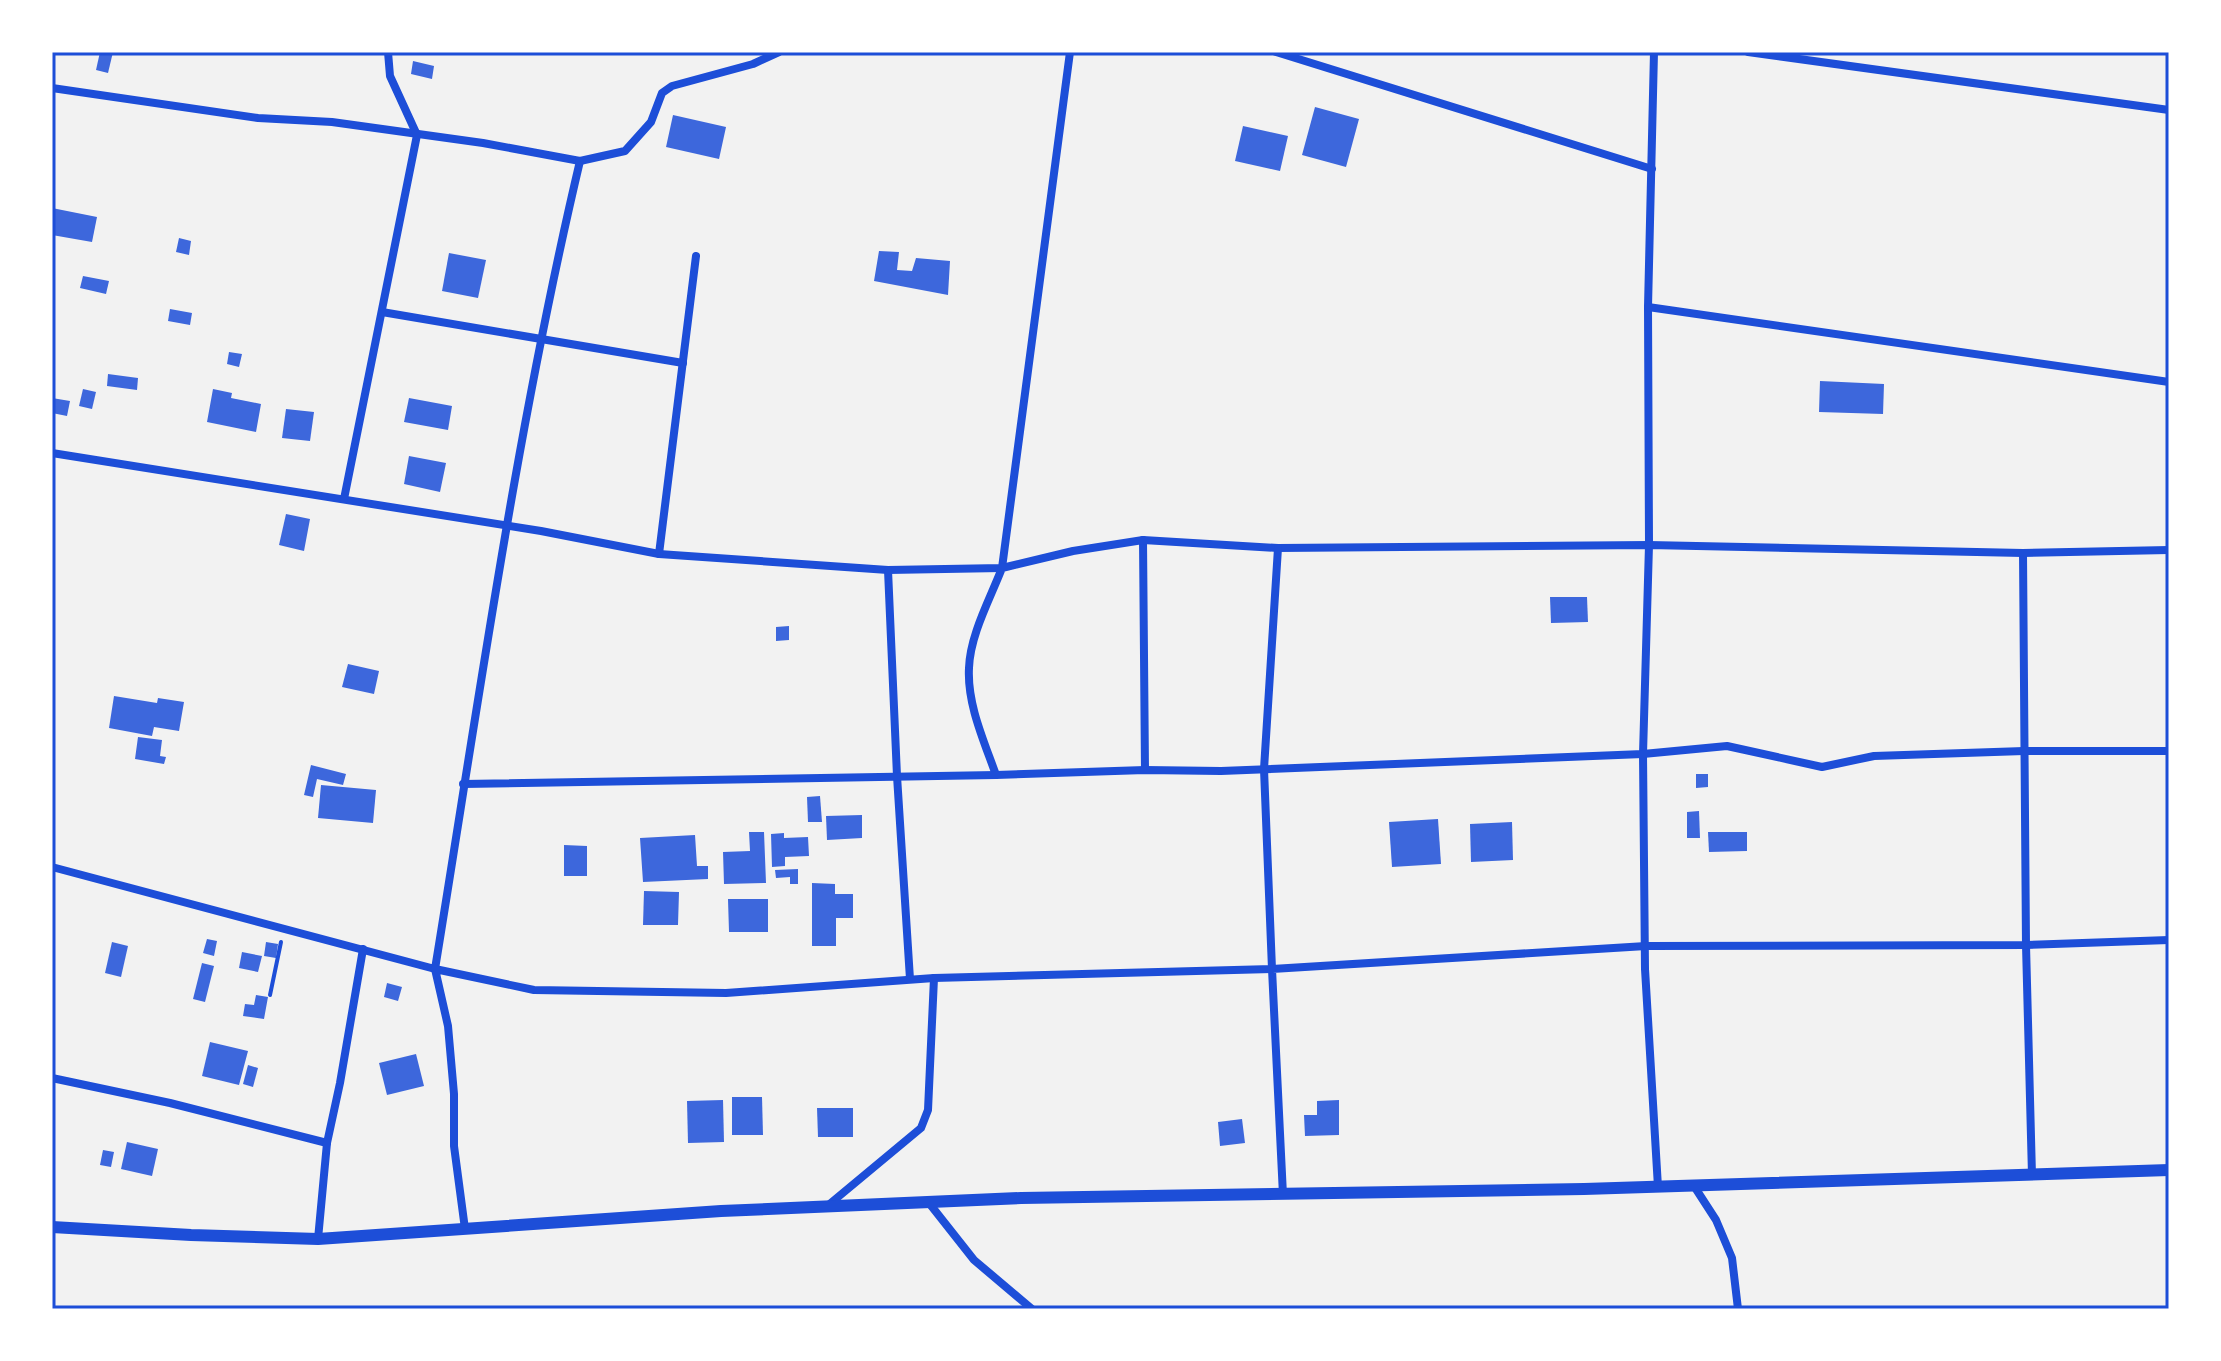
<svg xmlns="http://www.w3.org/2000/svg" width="2221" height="1361" viewBox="0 0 2221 1361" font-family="'Sofia Sans Condensed',sans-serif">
<rect width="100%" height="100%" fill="#f2f2f2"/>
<g fill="#3d67dc">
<path d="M100,52H113L108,73L96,70Z"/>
<path d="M413,61L434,66L432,79L411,74Z"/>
<path d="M1315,107L1359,119L1346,167L1302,155Z"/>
<path d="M673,115L726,127L719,159L666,147Z"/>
<path d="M1243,126L1288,136L1280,171L1235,161Z"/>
<path d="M52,208L97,217L92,242L52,235Z"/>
<path d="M179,238L191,241L189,255L176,252Z"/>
<path d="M879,251L899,252L897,270L912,271L916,258L950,261L948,295L874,281Z"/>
<path d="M449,253L486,260L478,298L442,291Z"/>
<path d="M83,276L109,281L106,294L80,288Z"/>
<path d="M170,309L192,313L190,325L168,321Z"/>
<path d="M229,352L242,354L239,367L227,364Z"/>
<path d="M108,374L138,378L137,390L107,386Z"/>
<path d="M1820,381L1884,384L1883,414L1819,412Z"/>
<path d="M83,389L96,392L92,409L79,406Z"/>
<path d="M213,389L232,393L231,398L261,404L256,432L207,422Z"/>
<path d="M52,398L70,401L67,416L52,413Z"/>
<path d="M409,398L452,406L448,430L404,422Z"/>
<path d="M286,409L314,412L310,441L282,438Z"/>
<path d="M409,456L446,463L440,492L404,484Z"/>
<path d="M286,514L310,519L304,551L279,545Z"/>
<path d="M1550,597H1587L1588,622L1551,623Z"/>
<path d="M789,626V640L776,641V627Z"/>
<path d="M348,664L379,671L374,694L342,687Z"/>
<path d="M114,696L157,703L158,698L184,702L179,731L154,727L152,736L109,728Z"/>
<path d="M138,737L162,740L160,756L166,757L164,764L135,759Z"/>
<path d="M311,765L346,774L343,785L317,779L313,797L304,795Z"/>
<path d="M1696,774H1708V787L1696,788Z"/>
<path d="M321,785L376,790L373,823L318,818Z"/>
<path d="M820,796L822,822H808L807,797Z"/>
<path d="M1699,811L1700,838H1687V812Z"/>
<path d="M862,815V838L827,840L826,816Z"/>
<path d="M1438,819L1441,864L1392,867L1389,822Z"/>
<path d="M1512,822L1513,860L1471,862L1470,824Z"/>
<path d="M749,832H764L766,883L724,884L723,852L750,851Z"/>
<path d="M1708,832H1747V851L1709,852Z"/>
<path d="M784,833V838L808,837L809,856L785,857V866L772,867L771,834Z"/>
<path d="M695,835L697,866H708V879L643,882L640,838Z"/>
<path d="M564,845L587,846V876H564Z"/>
<path d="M798,869V884H790V877L776,878L775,870Z"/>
<path d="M812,883L835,884V894H853V918H836V946H812Z"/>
<path d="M644,891L679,892L678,925H643Z"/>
<path d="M728,899H768V932H729Z"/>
<path d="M207,939L217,941L214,956L203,953Z"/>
<path d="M112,942L128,946L121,977L105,973Z"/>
<path d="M266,942L278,944L276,958L264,956Z"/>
<path d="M242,952L262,956L258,972L239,968Z"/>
<path d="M202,963L214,966L205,1002L193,999Z"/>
<path d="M387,983L402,987L398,1001L384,997Z"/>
<path d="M256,995L268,997L264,1019L243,1016L245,1004L254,1005Z"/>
<path d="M210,1042L248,1051L239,1085L202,1076Z"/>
<path d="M416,1054L424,1086L387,1095L379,1063Z"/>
<path d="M248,1065L258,1068L253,1087L243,1084Z"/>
<path d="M732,1097H762L763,1135H732Z"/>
<path d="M723,1100L724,1142L688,1143L687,1101Z"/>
<path d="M1339,1100V1135L1305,1136L1304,1115H1317V1101Z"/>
<path d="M817,1108H853V1137H818Z"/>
<path d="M1242,1119L1245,1143L1220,1146L1218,1122Z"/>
<path d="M127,1142L158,1149L152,1176L121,1169Z"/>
<path d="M103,1150L114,1152L111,1167L100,1165Z"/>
</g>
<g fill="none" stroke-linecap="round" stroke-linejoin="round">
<path stroke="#1d4ed8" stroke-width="4" d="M270,995L281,942"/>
<g stroke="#1d4ed8" stroke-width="8">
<path d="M1276,52L1652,169"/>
<path d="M1654,52L1648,307L1649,545L1643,754L1645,969L1658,1187"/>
<path d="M1748,52L2169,110"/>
<path d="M52,88L258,118L332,122L483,143L580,161L625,151L651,122L662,93L672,86L753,64L779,52"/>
<path d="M1648,307L2169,382"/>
<path d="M382,312L683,363"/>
<path d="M52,453L541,531L659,554L888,570L1002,568L1070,52"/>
<path d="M344,499L417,135L390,76L388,52"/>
<path d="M1143,540L1145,770"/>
<path d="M2023,553L2026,945L2032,1175"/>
<path d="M659,554L696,256"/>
<path d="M888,570L897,776L910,979"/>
<path d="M996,775C984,741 967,704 969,668C970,635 990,599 1002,568L1073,551L1143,540L1278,548L1649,545L2023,553L2169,550"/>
<path d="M463,784L996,775L1145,770L1221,771L1643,754L1727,746L1822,767L1874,756L2024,751H2169"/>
<path d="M52,867L435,969C479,699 517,427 580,161"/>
<path d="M52,1078L170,1103L327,1143"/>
<path d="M1694,1186L1716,1220L1732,1258L1738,1309"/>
<path d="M1283,1195L1272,969L1646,946L2026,945L2169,940"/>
<path d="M929,1203L974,1260L1032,1309"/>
<path d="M826,1207L921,1128L928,1110L934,978"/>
<path d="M465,1229L454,1146V1094L448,1026L435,969L534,990L726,993L934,978L1272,969L1264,769L1278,548"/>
<path d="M318,1239L327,1143L340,1083L363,949"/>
</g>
<path stroke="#1d4ed8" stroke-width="12" d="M52,1227L191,1235L318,1239L721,1211L1021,1198L1584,1189L2169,1170"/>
</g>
<rect width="2221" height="1361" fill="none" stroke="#ffffff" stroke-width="108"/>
<rect x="54" y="54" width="2113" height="1253" fill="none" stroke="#1d4ed8" stroke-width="3"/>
</svg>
